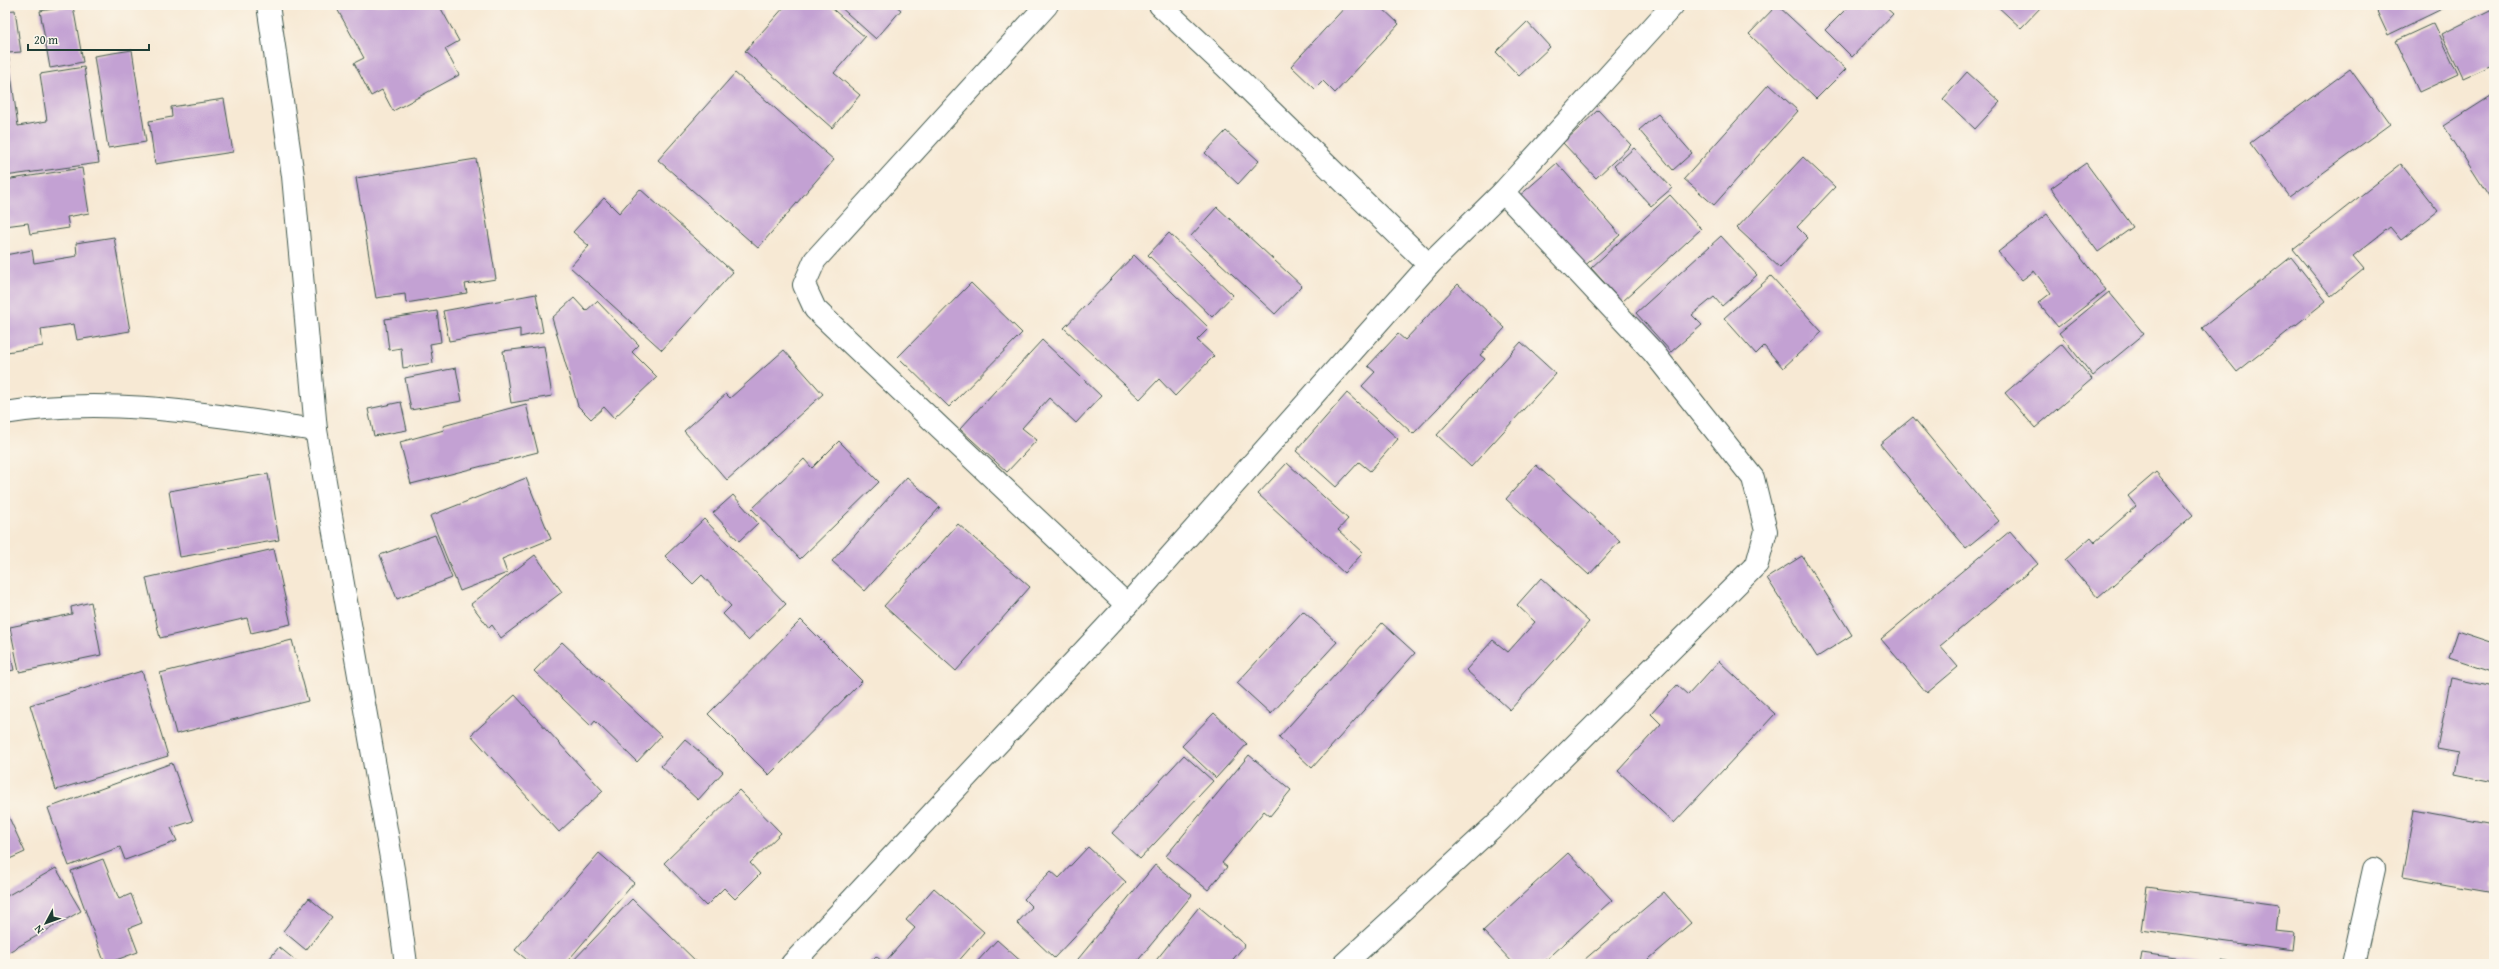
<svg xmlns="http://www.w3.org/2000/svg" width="2499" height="969" viewBox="0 0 2499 969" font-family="'Gentium Book Plus',serif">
<rect width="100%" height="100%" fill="#fbf7ec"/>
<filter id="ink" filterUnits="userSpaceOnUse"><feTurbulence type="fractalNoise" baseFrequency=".025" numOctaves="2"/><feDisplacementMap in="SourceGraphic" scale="8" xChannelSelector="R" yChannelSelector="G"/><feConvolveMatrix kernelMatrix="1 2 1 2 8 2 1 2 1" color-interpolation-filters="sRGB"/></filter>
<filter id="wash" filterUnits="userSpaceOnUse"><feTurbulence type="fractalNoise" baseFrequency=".012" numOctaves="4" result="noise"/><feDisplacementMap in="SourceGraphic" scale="16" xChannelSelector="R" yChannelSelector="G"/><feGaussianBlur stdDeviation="0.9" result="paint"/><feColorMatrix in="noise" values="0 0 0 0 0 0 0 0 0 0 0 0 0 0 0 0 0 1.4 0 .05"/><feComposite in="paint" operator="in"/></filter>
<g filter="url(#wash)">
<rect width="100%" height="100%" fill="#f7e9d4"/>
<g id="blocks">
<g fill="#c3a1d3">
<path d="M335,5H439L459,41L445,49L459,75L393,111L382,90L371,96L354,63L364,58Z"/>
<path d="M786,5H828L865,37L834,73L860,95L832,128L745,51Z"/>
<path d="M838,5H895L901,10L876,39Z"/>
<path d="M1347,5H1379L1399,24L1335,93L1323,81L1315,89L1291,66Z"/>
<path d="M1777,5L1846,69L1816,99L1749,34Z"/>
<path d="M1850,5H1883L1893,14L1852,57L1825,30Z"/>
<path d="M1996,5H2043L2021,28Z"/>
<path d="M2374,5H2450L2388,35Z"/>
<path d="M73,6L83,62L50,68L40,11Z"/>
<path d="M2494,8V64L2463,78L2442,34Z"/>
<path d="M15,10L21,52L8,53L18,126L47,121L40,74L84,67L99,163L5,176V11Z"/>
<path d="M1527,22L1550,47L1519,76L1496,52Z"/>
<path d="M2434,23L2458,74L2419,92L2395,41Z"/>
<path d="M132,50L146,142L108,148L94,56Z"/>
<path d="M2350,69L2390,124L2290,197L2250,143Z"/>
<path d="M1967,72L2000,102L1975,129L1943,99Z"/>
<path d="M735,73L834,160L758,248L658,160Z"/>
<path d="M1769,84L1798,111L1714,205L1684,179Z"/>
<path d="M2494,94V204L2444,126Z"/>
<path d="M224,99L233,152L155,164L149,121L172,117L171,107Z"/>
<path d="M1598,110L1631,145L1596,178L1563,143Z"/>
<path d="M1658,114L1692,153L1673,170L1639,130Z"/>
<path d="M1226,131L1259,161L1238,184L1205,153Z"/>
<path d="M1634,148L1672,188L1651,206L1614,166Z"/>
<path d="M1803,157L1835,187L1797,227L1808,238L1780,268L1737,228Z"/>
<path d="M476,159L496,279L465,284L467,293L406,303L405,294L376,298L356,178Z"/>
<path d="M1557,163L1620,235L1581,269L1518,197Z"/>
<path d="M2086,163L2133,227L2098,252L2051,188Z"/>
<path d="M2401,164L2438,211L2401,240L2390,227L2353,256L2364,269L2331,296L2293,249Z"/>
<path d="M82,168L89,213L67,217L69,228L30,234L28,223L5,226V180Z"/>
<path d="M640,189L733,272L662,350L570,267L589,246L573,232L604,198L619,213Z"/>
<path d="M1670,195L1701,229L1622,302L1591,268Z"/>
<path d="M1217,207L1302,286L1275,314L1191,236Z"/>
<path d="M2047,214L2106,290L2058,327L2038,303L2051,293L2034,271L2022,280L1998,252Z"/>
<path d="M1169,233L1233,295L1212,317L1148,255Z"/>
<path d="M1721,236L1757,275L1722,306L1714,297L1692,315L1702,325L1671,352L1636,313Z"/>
<path d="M114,237L130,331L77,340L74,324L41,329L43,346L7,352L5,338V255L32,250L34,263L77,256L76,243Z"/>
<path d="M1134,255L1209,328L1197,340L1214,356L1175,396L1159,379L1140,399L1064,328Z"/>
<path d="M2291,257L2326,301L2237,372L2202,328Z"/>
<path d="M1771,276L1822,332L1783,368L1764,346L1756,354L1724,318Z"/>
<path d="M971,283L1022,333L949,407L898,357Z"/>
<path d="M1458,284L1505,328L1480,355L1485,359L1413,434L1362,386L1375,372L1368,366L1398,334L1405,340Z"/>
<path d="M2109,292L2144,334L2093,376L2059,333Z"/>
<path d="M536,294L543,332L520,337V329L449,341L443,311Z"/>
<path d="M574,298L586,311L597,301L639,345L632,352L657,377L614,418L604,407L591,419L578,406L552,318Z"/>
<path d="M437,311L441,342L430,344L433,363L403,368L401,348L389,350L385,319Z"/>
<path d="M1042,340L1101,396L1076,423L1049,398L1022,428L1037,440L1007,472L960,429Z"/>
<path d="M1521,342L1556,374L1471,467L1437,435Z"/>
<path d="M2062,344L2092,379L2035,428L2005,393Z"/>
<path d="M544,346L552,396L511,403L503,351Z"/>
<path d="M784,350L823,394L727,480L684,431L726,394L730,398Z"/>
<path d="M456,368L462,401L411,410L405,378Z"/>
<path d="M1347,393L1398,439L1370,471L1359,462L1336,487L1296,451Z"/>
<path d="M401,402L407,430L374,436L368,409Z"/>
<path d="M526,404L538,452L411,484L400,442L444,430L443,426Z"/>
<path d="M1913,417L1999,521L1966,548L1880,444Z"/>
<path d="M839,441L879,482L800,559L752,509L804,459L812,468Z"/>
<path d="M1287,463L1348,519L1338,530L1363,553L1344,573L1258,494Z"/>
<path d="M1536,465L1620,541L1589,575L1506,499Z"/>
<path d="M2156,472L2193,515L2098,598L2065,560L2091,537L2095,542L2136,506L2128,496Z"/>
<path d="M268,474L279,540L180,557L169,491Z"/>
<path d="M907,477L940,507L865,591L832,561Z"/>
<path d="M526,478L551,539L502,559L507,573L460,591L430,516Z"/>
<path d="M733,495L758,523L739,541L713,513Z"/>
<path d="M704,519L786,604L748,640L723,614L731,606L702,575L693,584L665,556Z"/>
<path d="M958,524L1030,587L956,671L884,606Z"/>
<path d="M2010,531L2038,564L1940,646L1958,667L1927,693L1881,639Z"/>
<path d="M435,535L452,578L397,599L380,555Z"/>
<path d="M274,549L291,624L251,633L247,618L160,638L146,578Z"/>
<path d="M535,555L562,592L501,638L492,625L489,628L471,604Z"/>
<path d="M1802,556L1852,635L1817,657L1767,578Z"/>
<path d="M1541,578L1589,622L1510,710L1466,670L1493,640L1508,652L1535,622L1517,605Z"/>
<path d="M91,602L101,655L19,672L10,627L72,614L71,607Z"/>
<path d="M1303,611L1337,642L1271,714L1237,683Z"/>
<path d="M801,620L862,681L769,775L708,714Z"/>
<path d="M1382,623L1415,653L1312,768L1279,737Z"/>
<path d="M5,630L14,670L5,672Z"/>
<path d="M2458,631L2494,643V673L2449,658Z"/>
<path d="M292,640L308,701L176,734L160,673Z"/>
<path d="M562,642L661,736L637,762L595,721L591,726L534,671Z"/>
<path d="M1719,661L1775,714L1674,823L1618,771L1661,724L1651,714L1677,685L1688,695Z"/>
<path d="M142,671L168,756L56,790L30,705Z"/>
<path d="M2451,678L2494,687V782L2455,774L2459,753L2437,749Z"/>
<path d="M515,695L603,791L559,832L471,735Z"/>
<path d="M1214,713L1247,744L1216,778L1182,746Z"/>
<path d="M685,739L723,772L698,800L661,766Z"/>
<path d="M1184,755L1213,781L1140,859L1112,833Z"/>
<path d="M1249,755L1291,790L1270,816L1264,811L1222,863L1227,867L1208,890L1166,856Z"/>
<path d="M172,763L193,821L171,828L177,841L125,860L120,847L69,866L48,808Z"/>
<path d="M739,790L781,833L750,863L760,874L735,899L724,888L706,906L664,863Z"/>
<path d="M5,809L25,852L5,861Z"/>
<path d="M2414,810L2494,825V893L2402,877Z"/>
<path d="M1088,847L1126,882L1054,958L1017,923L1032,907L1024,899L1051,871L1059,878Z"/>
<path d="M599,853L634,883L565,964H532L515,950Z"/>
<path d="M1568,853L1612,900L1542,964H1514L1483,931Z"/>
<path d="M103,859L119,899L131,894L142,923L129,928L138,952L105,964L71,871Z"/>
<path d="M1155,865L1192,895L1135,964H1074Z"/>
<path d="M56,868L81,911L5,954V897Z"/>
<path d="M2147,887L2279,905L2276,931L2295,933L2293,951L2141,930Z"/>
<path d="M934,888L984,932L956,964H868L876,956L884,963L915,928L906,920Z"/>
<path d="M1664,892L1691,923L1643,964H1587L1584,960Z"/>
<path d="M309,898L332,917L306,950L283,931Z"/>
<path d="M632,899L699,964H570Z"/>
<path d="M1199,907L1245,945L1229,964H1153Z"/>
<path d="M997,940L1024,964H975Z"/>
<path d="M279,947L300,964H265Z"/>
<path d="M2142,953L2209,963V964H2140Z"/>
<path d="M2222,961L2232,963V964H2222Z"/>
</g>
</g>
</g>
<g filter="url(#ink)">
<use href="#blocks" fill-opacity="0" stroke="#3f574c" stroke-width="1"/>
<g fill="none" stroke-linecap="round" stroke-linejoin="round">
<g stroke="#3f574c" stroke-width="24">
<g id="street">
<path d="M268,5L293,176L316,430L394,875L406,964"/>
<path d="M1047,5L815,260L804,285L815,309L1127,605"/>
<path d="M1160,5L1225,66L1429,265"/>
<path d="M5,413C109,395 213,415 316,430"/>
<path d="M792,964L1127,605L1429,265L1503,192L1673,5"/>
<path d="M1344,964L1494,826L1757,564L1766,531L1753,478L1653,352L1503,192"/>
<path d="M2353,964L2374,869"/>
</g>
</g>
<use href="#street" stroke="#fff" stroke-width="22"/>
</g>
</g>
<rect width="2499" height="969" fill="none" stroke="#fbf7ec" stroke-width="20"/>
<g transform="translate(46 923) rotate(229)" stroke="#fbf7ec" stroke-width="3" paint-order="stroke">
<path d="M0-3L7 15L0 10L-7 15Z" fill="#1f3d34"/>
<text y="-6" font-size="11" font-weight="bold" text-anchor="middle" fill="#1f3d34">N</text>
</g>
<path d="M28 44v6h121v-6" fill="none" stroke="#1f3d34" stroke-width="2"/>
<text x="34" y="44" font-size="12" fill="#1f3d34" stroke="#fbf7ec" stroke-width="3" paint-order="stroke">20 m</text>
</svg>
